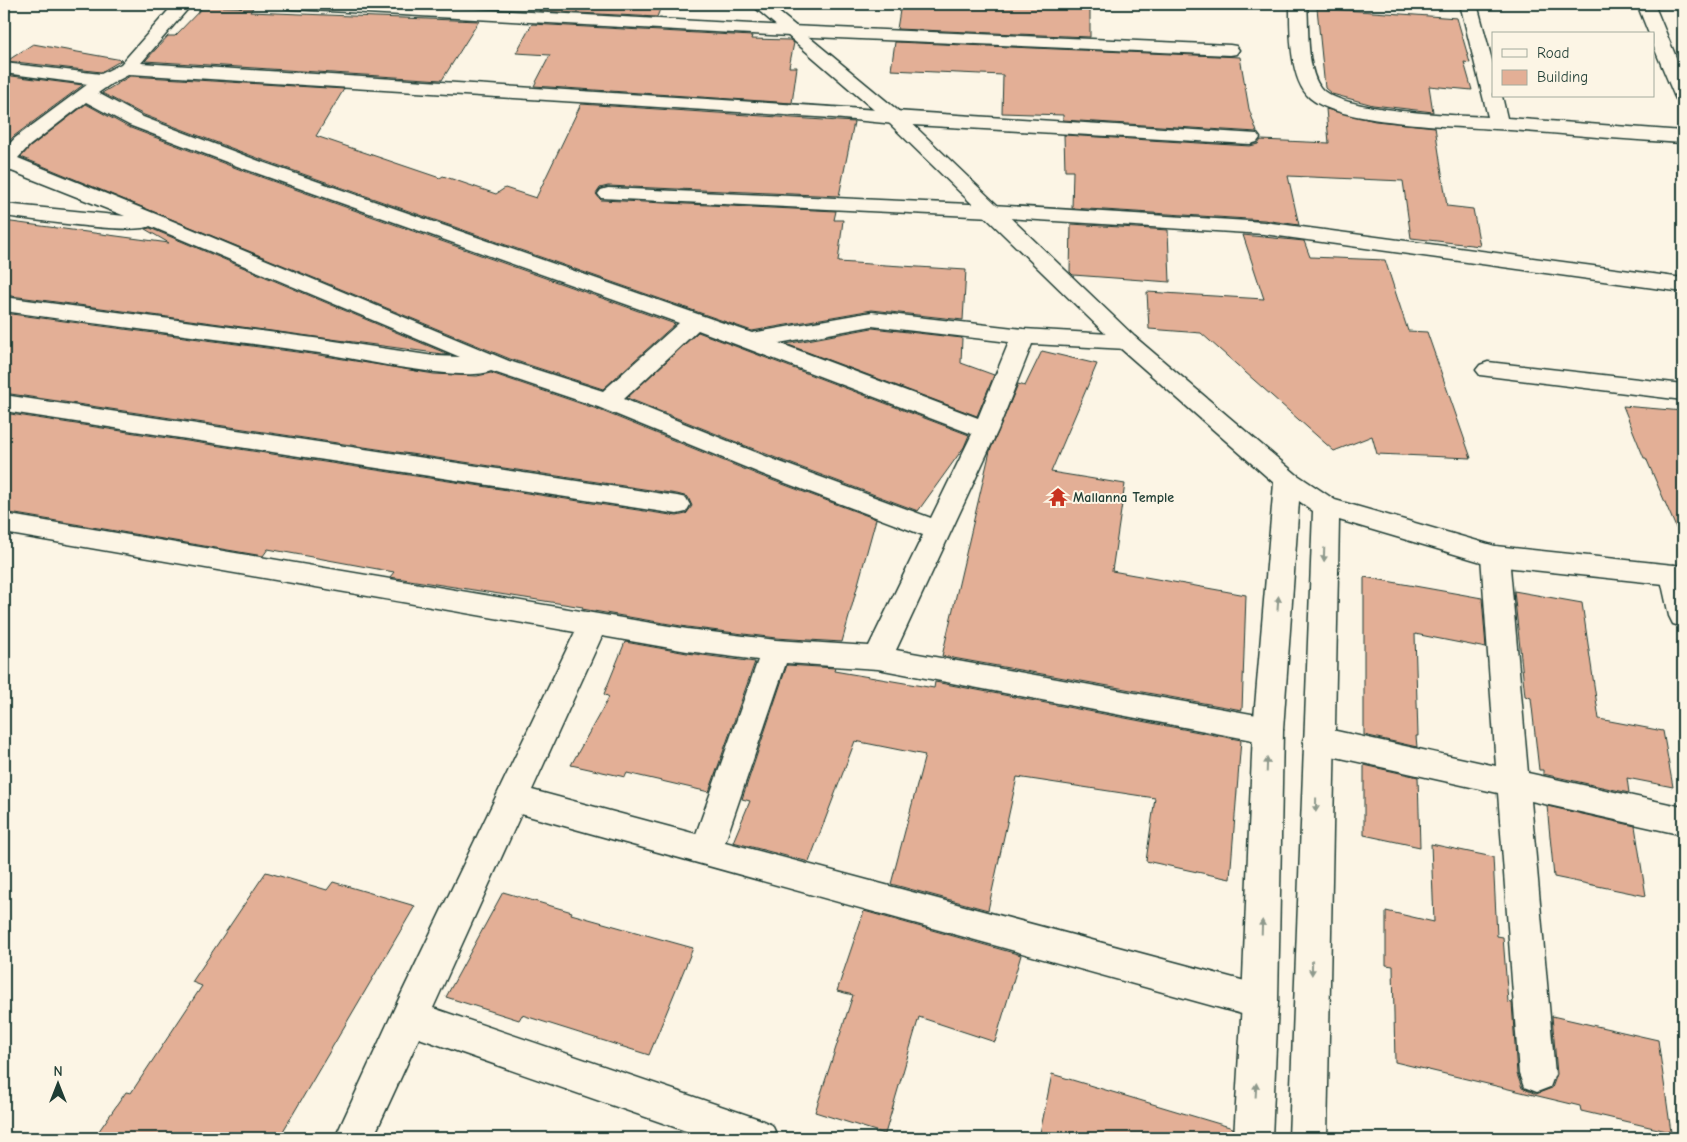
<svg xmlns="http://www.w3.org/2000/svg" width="1687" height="1142" font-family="'Comic Neue',sans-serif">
	<rect width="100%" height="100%" fill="#fcf5e5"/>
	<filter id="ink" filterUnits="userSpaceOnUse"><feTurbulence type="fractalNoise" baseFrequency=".02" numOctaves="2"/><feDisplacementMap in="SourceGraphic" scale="10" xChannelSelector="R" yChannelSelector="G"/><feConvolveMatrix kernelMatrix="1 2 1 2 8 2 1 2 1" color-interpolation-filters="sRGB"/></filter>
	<g filter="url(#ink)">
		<path fill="#e3af96" stroke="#1f3d34" d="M 543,4 L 662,4 L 657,17 L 539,11 Z
			M 901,4 L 1055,4 L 1056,6 L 1090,8 L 1090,37 L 897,29 Z
			M 204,6 L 253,8 L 250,12 L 479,21 L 442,80 L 145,61 L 168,36 L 175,36 Z
			M 1317,8 L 1457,18 L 1470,63 L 1464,62 L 1472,90 L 1429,86 L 1433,112 L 1373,105 L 1332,94 L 1325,88 Z
			M 532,24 L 752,36 L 751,39 L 790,40 L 794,43 L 789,67 L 797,67 L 792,103 L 534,86 L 550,55 L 516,53 Z
			M 895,42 L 1240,57 L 1249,109 L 1257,132 L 1063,120 L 1063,115 L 1002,113 L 1003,75 L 891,70 Z
			M 33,44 L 122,60 L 101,72 L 7,61 Z
			M 4,75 L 83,85 L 14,136 L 4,147 Z
			M 130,76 L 344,89 L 316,136 L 440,178 L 443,176 L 496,194 L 505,188 L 536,198 L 581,104 L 854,122 L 839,196 L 608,186 L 600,188 L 596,194 L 601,200 L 836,211 L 834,220 L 843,220 L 838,262 L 966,270 L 963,320 L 872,310 L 752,331 L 260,159 L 144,115 L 102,93 Z
			M 86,104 L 128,127 L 244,171 L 675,324 L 603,389 L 510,359 L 21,157 L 30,147 Z
			M 1326,109 L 1375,121 L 1435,127 L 1447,206 L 1473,209 L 1480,246 L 1411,238 L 1403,181 L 1288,176 L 1299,225 L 1264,220 L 1072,208 L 1073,171 L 1065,171 L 1064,135 L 1250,146 L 1258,144 L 1261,140 L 1329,143 Z
			M 4,221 L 169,243 L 145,229 L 150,228 L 450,355 L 4,295 Z
			M 1071,224 L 1168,230 L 1170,282 L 1073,275 L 1070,272 Z
			M 1243,235 L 1304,241 L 1310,257 L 1385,260 L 1408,331 L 1427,332 L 1471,458 L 1377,454 L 1372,436 L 1334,451 L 1201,333 L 1149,329 L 1147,292 L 1264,299 Z
			M 4,313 L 319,355 L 434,374 L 477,376 L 491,373 L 597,409 L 761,476 L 876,519 L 842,642 L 776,638 L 687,627 L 582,609 L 583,607 L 390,577 L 394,572 L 268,549 L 263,556 L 4,512 L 4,413 L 677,516 L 686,514 L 692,506 L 688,497 L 677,494 L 4,393 Z
			M 872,328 L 962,338 L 961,363 L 994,375 L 977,416 L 786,344 Z
			M 698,332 L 969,435 L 964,447 L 918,511 L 781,460 L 627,398 Z
			M 1042,351 L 1097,364 L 1051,472 L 1125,484 L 1112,571 L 1246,595 L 1242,710 L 942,656 L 990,451 L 1018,384 L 1025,386 Z
			M 1623,406 L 1683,411 L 1683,544 L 1646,458 L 1644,458 Z
			M 1364,577 L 1482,598 L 1486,648 L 1415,634 L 1418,736 L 1416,736 L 1417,747 L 1364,735 Z
			M 1514,591 L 1582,603 L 1599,719 L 1663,731 L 1673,787 L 1627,778 L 1629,793 L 1543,774 L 1543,770 L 1539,770 L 1531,698 L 1525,696 Z
			M 625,642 L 687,653 L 755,662 L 709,792 L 627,773 L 625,777 L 571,765 L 609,697 L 604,694 Z
			M 787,665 L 835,668 L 834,671 L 934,688 L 935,682 L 1241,740 L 1230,879 L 1146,861 L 1155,798 L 1017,777 L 988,910 L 891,884 L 925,755 L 855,741 L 809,862 L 733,842 L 750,801 L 742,799 Z
			M 1364,765 L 1418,777 L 1420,847 L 1364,835 Z
			M 1547,806 L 1635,826 L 1646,896 L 1554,877 Z
			M 1431,844 L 1493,857 L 1497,936 L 1503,937 L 1508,1002 L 1512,1003 L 1517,1074 L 1522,1088 L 1536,1094 L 1552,1088 L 1557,1074 L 1552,1016 L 1658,1040 L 1671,1132 L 1581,1111 L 1580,1106 L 1395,1062 L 1393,966 L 1386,965 L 1386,911 L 1434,922 Z
			M 266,872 L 327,890 L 333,882 L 415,906 L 279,1138 L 94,1138 L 126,1092 L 131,1093 L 202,986 L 192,982 Z
			M 503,892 L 572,912 L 571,914 L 693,948 L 649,1055 L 522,1015 L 519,1020 L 446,997 Z
			M 864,911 L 1021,955 L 995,1042 L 919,1017 L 885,1134 L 815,1112 L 853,995 L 837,991 Z
			M 1052,1074 L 1233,1128 L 1232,1138 L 1039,1138 Z"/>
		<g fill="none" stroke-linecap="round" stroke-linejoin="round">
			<g stroke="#1f3d34" stroke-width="3">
				<path id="street" d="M 174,4 L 192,4 L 141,63 L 1257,134 L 1260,138 L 1257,142 L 1250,144 L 895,124 L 833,118 L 130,74 L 111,84 L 98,93 L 143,117 L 259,161 L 752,333 L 872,312 L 1023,329 L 1127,335 L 1135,337 L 1139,342 L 1135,347 L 1127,349 L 1032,344 L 998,430 L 896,650 L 1268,717 L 1279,721 L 1283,730 L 1279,739 L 1268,743 L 878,669 L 786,663 L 725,842 L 1260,985 L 1273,990 L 1278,1002 L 1273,1014 L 1260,1019 L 521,814 L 433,1008 L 759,1119 L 772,1125 L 778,1138 L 706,1138 L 419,1038 L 373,1138 L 335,1138 L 396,1005 L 575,632 L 4,533 L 4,514 L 687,629 L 776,640 L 869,646 L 923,535 L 762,474 L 598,407 L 491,371 C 464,383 354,358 319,353 C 214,338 109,326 4,311 L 4,297 L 321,339 L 434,356 L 460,357 L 150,226 C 135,235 28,219 4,216 L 4,204 L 125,216 L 4,168 L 4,150 L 15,138 L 88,84 L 4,73 L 4,63 L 101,74 L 121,64 ZM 86,102 L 129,125 L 245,169 L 679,323 L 603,391 L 509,361 L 168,219 L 18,158 L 29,146 ZM 872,326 L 1009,342 L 978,418 L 779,343 ZM 698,330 L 972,434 L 931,518 L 780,462 L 624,399 ZM 602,636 L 687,651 L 758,660 L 696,834 L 532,790 Z
					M 283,4 L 382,4 L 790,26 L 1230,45 L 1236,46 L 1239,50 L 1236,54 L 1230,55 L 790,36 L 292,9 L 286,8 Z
					M 1290,4 L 1307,4 C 1309,28 1306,67 1320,87 C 1338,112 1456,115 1488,117 L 1460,4 L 1477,4 L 1493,64 L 1493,96 L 1502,96 L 1507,118 L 1683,131 L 1683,143 C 1625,140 1567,134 1510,130 C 1464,126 1343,126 1310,98 C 1289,80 1290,29 1290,4 Z
					M 1637,4 L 1654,4 L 1683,74 L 1683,101 L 1676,99 L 1674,95 L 1653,45 L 1653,34 L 1649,34 Z
					M 608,188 L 992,205 L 1264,222 L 1683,278 L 1683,292 L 1264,234 L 992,217 L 601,198 L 598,194 L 601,190 Z
					M 1488,362 L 1683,384 L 1683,400 L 1480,375 L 1476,370 L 1480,365 Z
					M 4,395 L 677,496 L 686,498 L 690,505 L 686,512 L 677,514 L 4,411 Z
					M 1495,546 L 1505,549 L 1509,556 L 1528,773 L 1683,807 L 1683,835 L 1531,801 L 1555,1074 L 1550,1087 L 1537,1092 L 1524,1087 L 1519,1074 L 1498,793 L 1318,753 L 1307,749 L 1303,740 L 1307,731 L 1318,727 L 1496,766 L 1481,556 L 1485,549 Z
					M 1674,565 L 1683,568 L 1683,627 L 1673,624 L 1669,616 L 1660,575 L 1664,568 Z"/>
			</g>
			<g stroke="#1f3d34" stroke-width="3">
				<path id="secondary" d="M 751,4 L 769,4 L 902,114 L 1135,337 L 1296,474 L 1335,500 L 1495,546 L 1683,566 L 1683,586 L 1495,566 L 1339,520 L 1327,1138 L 1289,1138 L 1313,511 L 1299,501 L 1283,730 L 1278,1002 L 1272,1138 L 1234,1138 L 1242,1002 L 1253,730 L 1274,483 L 1119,347 L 888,122 Z"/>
			</g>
			<use href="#street" fill="#fcf5e5" fill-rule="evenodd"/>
			<use href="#secondary" fill="#fcf5e5" fill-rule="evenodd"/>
		</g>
		<defs><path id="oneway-solid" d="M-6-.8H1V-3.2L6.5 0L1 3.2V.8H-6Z" transform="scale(1.25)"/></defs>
		<g fill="#8e998c">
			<use href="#oneway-solid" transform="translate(1324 555) rotate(92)"/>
			<use href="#oneway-solid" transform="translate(1278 603) rotate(-86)"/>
			<use href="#oneway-solid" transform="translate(1267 765) rotate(-88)"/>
			<use href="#oneway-solid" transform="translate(1316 805) rotate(91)"/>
			<use href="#oneway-solid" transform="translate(1262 927) rotate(-88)"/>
			<use href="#oneway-solid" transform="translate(1312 968) rotate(91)"/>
			<use href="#oneway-solid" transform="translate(1256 1090) rotate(-87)"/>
		</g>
	</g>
	<defs>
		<g id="temple-bare" transform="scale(1.5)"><path d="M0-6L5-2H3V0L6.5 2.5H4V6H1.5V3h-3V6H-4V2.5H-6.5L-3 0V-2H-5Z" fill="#c8321e" stroke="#fcf5e5" stroke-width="2.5" paint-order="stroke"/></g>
	</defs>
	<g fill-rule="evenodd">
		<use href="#temple-bare" x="1058" y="497"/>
	</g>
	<g text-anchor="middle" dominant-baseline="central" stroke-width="4" stroke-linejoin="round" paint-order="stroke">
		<g font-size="14" font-weight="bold" fill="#1f3d34" stroke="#fcf5e5" text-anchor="start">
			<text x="1073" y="497">Mallanna Temple</text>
		</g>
	</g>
	<rect width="1687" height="1142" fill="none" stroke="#fcf5e5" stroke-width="20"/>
	<rect x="10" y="10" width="1667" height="1122" fill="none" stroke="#1f3d34" stroke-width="2" filter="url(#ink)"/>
	<rect x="1492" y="32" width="162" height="65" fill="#fcf5e5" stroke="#a4ab9e"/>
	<rect x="1502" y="49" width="25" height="8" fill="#fcf5e5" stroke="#a4ab9e"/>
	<text x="1537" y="58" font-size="15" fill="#1f3d34">Road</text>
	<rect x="1502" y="70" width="25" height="15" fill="#e3af96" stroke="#a4ab9e"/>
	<text x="1537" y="82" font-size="15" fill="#1f3d34">Building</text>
	<g transform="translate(58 1084)" stroke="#fcf5e5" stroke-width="4" paint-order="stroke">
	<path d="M0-4L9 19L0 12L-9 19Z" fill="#1f3d34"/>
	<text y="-8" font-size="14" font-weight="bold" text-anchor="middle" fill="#1f3d34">N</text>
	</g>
</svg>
